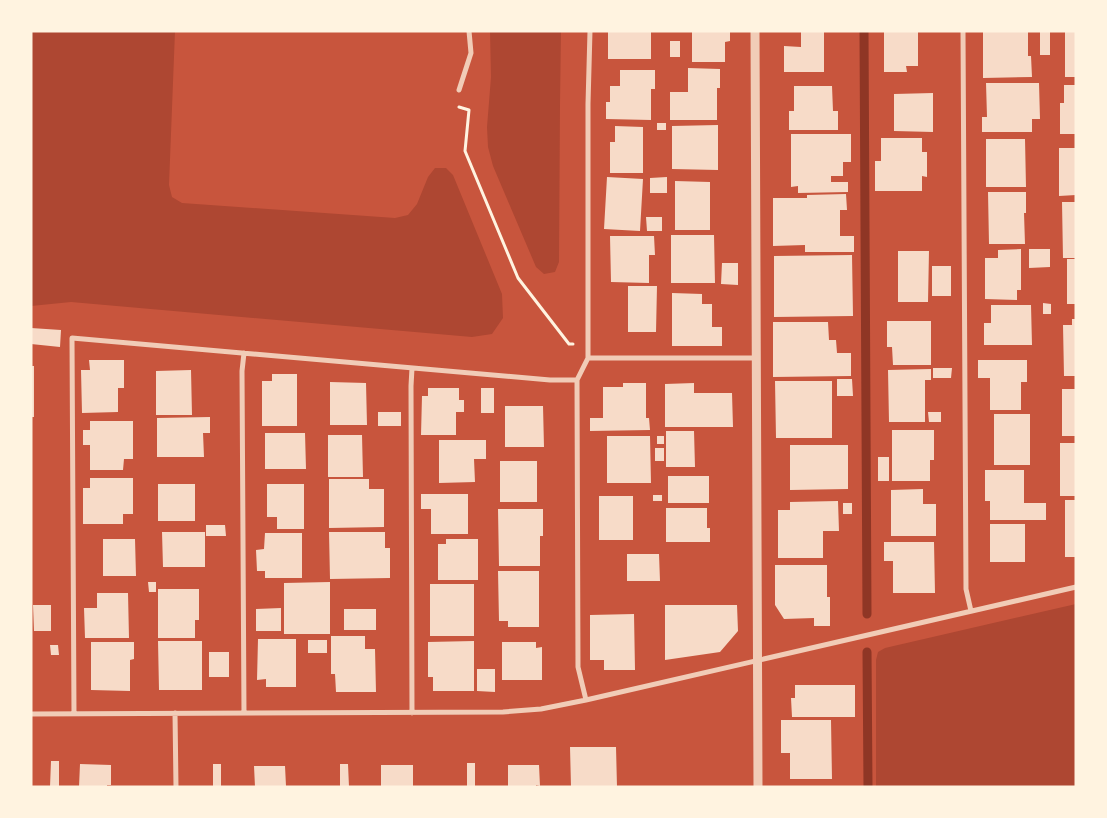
<svg xmlns="http://www.w3.org/2000/svg" width="1107" height="818" font-family="'Times New Roman',serif">
	<rect width="100%" height="100%" fill="#c8553d"/>
	<path fill="#ae4732" d="M 31,31 L 175,31 L 169,185 L 172,197 L 182,203 L 395,218 L 408,215 L 417,204 L 428,177 L 435,168 L 446,168 L 453,175 L 502,294 L 503,318 L 492,334 L 472,337 L 71,302 L 31,306 Z
		M 490,31 L 561,31 L 560,104 L 559,262 L 555,272 L 544,274 L 536,267 L 493,166 L 488,147 L 487,127 L 491,77 Z
		M 1076,604 L 1076,787 L 876,787 L 876,660 L 878,652 L 885,648 Z"/>
	<g fill="none" stroke-linecap="round" stroke-linejoin="round">
		<path stroke="#8f3625" stroke-width="9" d="M 864,31 L 867,614
			M 867,652 L 868,787"/>
	</g>
	<path fill="#f7dbc8" d="M 608,31 L 651,31 L 651,59 L 608,59 Z
		M 692,31 L 730,31 L 730,41 L 725,42 L 725,62 L 692,62 Z
		M 801,31 L 824,31 L 824,72 L 784,72 L 784,46 L 801,47 Z
		M 884,31 L 918,31 L 918,66 L 906,66 L 907,72 L 884,72 Z
		M 983,31 L 1028,31 L 1028,56 L 1031,56 L 1032,77 L 983,78 Z
		M 1040,31 L 1050,31 L 1050,55 L 1040,55 Z
		M 1065,31 L 1076,31 L 1076,77 L 1065,77 Z
		M 670,41 L 680,41 L 680,57 L 670,57 Z
		M 688,68 L 720,69 L 720,88 L 717,88 L 717,120 L 670,120 L 670,92 L 688,92 Z
		M 620,70 L 655,70 L 655,89 L 651,89 L 651,120 L 606,119 L 606,102 L 610,102 L 610,86 L 620,86 Z
		M 986,83 L 1039,83 L 1040,119 L 1032,119 L 1032,132 L 982,132 L 982,117 L 987,117 Z
		M 1064,85 L 1076,85 L 1076,134 L 1060,134 L 1060,103 L 1064,103 Z
		M 794,86 L 832,86 L 833,111 L 838,111 L 838,130 L 789,130 L 789,111 L 794,111 Z
		M 933,93 L 933,132 L 894,131 L 894,94 Z
		M 657,123 L 666,123 L 666,130 L 657,130 Z
		M 718,125 L 718,170 L 672,169 L 672,126 Z
		M 615,126 L 643,127 L 643,173 L 610,173 L 610,142 L 615,142 Z
		M 791,134 L 851,134 L 851,162 L 843,162 L 843,176 L 831,176 L 831,182 L 848,182 L 848,192 L 798,193 L 798,186 L 791,187 Z
		M 881,138 L 922,138 L 922,152 L 927,152 L 927,177 L 922,176 L 922,191 L 875,191 L 875,161 L 881,161 Z
		M 986,139 L 1025,139 L 1026,187 L 986,187 Z
		M 1059,148 L 1076,148 L 1076,195 L 1059,196 Z
		M 607,177 L 643,179 L 640,231 L 604,229 Z
		M 667,177 L 667,193 L 650,193 L 650,178 Z
		M 675,181 L 710,182 L 710,230 L 675,230 Z
		M 988,192 L 1026,192 L 1026,213 L 1024,213 L 1025,244 L 989,244 Z
		M 846,194 L 847,210 L 840,210 L 840,236 L 854,236 L 854,252 L 805,252 L 805,245 L 773,246 L 773,198 L 807,198 L 807,195 Z
		M 1062,202 L 1076,202 L 1076,258 L 1063,258 Z
		M 646,217 L 662,217 L 662,231 L 647,231 Z
		M 671,235 L 714,235 L 715,283 L 671,283 Z
		M 610,236 L 654,236 L 655,255 L 649,255 L 649,283 L 611,282 Z
		M 1021,249 L 1021,290 L 1017,290 L 1017,300 L 985,299 L 985,258 L 998,258 L 998,250 Z
		M 1029,249 L 1050,249 L 1050,267 L 1029,268 Z
		M 898,251 L 929,251 L 928,302 L 898,302 Z
		M 852,255 L 853,316 L 774,317 L 774,256 Z
		M 1067,259 L 1076,259 L 1076,304 L 1067,304 Z
		M 722,263 L 738,263 L 738,285 L 721,284 Z
		M 932,266 L 951,266 L 951,296 L 932,296 Z
		M 628,286 L 657,286 L 656,332 L 628,332 Z
		M 672,293 L 702,294 L 702,304 L 712,304 L 712,327 L 722,327 L 722,346 L 672,346 Z
		M 1043,303 L 1051,304 L 1051,314 L 1043,314 Z
		M 991,305 L 1031,305 L 1032,345 L 984,345 L 984,323 L 991,323 Z
		M 1072,319 L 1076,319 L 1076,376 L 1064,376 L 1063,325 L 1072,325 Z
		M 887,321 L 931,321 L 931,365 L 893,365 L 892,347 L 887,347 Z
		M 773,322 L 828,322 L 829,340 L 836,340 L 837,353 L 851,353 L 851,376 L 773,377 Z
		M 31,328 L 61,330 L 60,347 L 31,344 Z
		M 89,360 L 124,360 L 124,388 L 118,388 L 118,412 L 82,413 L 81,370 L 90,370 Z
		M 978,360 L 1027,360 L 1027,382 L 1021,382 L 1021,410 L 990,410 L 990,378 L 978,378 Z
		M 31,366 L 34,366 L 34,417 L 31,417 Z
		M 933,368 L 952,368 L 951,378 L 933,378 Z
		M 931,369 L 931,380 L 925,380 L 925,422 L 889,422 L 888,370 Z
		M 191,370 L 192,415 L 156,415 L 156,371 Z
		M 272,374 L 297,374 L 297,426 L 262,426 L 262,381 L 272,381 Z
		M 837,379 L 852,379 L 853,396 L 837,396 Z
		M 775,381 L 832,381 L 832,438 L 776,438 Z
		M 330,382 L 366,383 L 367,425 L 330,425 Z
		M 623,383 L 646,383 L 646,418 L 649,418 L 650,430 L 590,431 L 590,418 L 603,418 L 603,387 L 623,387 Z
		M 694,383 L 694,393 L 732,393 L 733,427 L 665,427 L 665,384 Z
		M 428,388 L 459,388 L 459,400 L 464,400 L 464,412 L 456,412 L 456,435 L 421,435 L 422,396 L 428,396 Z
		M 481,388 L 494,388 L 494,413 L 481,413 Z
		M 1062,389 L 1076,389 L 1076,436 L 1062,436 Z
		M 505,406 L 543,406 L 544,447 L 505,447 Z
		M 378,412 L 401,412 L 401,426 L 378,426 Z
		M 928,412 L 941,412 L 941,422 L 929,422 Z
		M 994,414 L 1030,414 L 1030,465 L 994,465 Z
		M 210,417 L 210,433 L 203,433 L 204,457 L 157,457 L 157,418 Z
		M 90,421 L 133,421 L 133,459 L 124,459 L 123,470 L 90,470 L 90,445 L 83,445 L 83,430 L 90,430 Z
		M 892,430 L 934,430 L 934,460 L 930,460 L 930,481 L 892,481 Z
		M 666,431 L 694,431 L 695,467 L 666,467 Z
		M 265,433 L 305,433 L 306,469 L 265,469 Z
		M 328,435 L 362,435 L 363,477 L 328,477 Z
		M 607,436 L 650,436 L 651,483 L 607,483 Z
		M 657,436 L 664,436 L 664,444 L 657,444 Z
		M 439,440 L 486,440 L 486,459 L 474,459 L 475,482 L 439,483 Z
		M 1060,443 L 1076,443 L 1076,496 L 1060,496 Z
		M 790,445 L 848,445 L 848,489 L 790,490 Z
		M 655,448 L 664,448 L 664,461 L 655,461 Z
		M 878,457 L 889,457 L 889,481 L 878,481 Z
		M 500,461 L 537,461 L 537,502 L 500,502 Z
		M 985,470 L 1024,470 L 1024,503 L 1046,503 L 1046,520 L 990,520 L 990,501 L 985,501 Z
		M 668,476 L 709,476 L 709,503 L 668,503 Z
		M 90,478 L 133,478 L 133,514 L 123,514 L 123,524 L 83,524 L 83,488 L 90,488 Z
		M 329,479 L 369,479 L 369,489 L 384,489 L 384,527 L 329,528 Z
		M 158,484 L 195,484 L 195,521 L 158,521 Z
		M 267,484 L 304,484 L 304,529 L 277,529 L 277,517 L 267,517 Z
		M 923,489 L 923,504 L 936,504 L 936,536 L 891,536 L 891,490 Z
		M 421,494 L 468,494 L 468,534 L 431,534 L 431,509 L 421,509 Z
		M 653,495 L 662,495 L 662,501 L 653,501 Z
		M 599,496 L 633,496 L 633,540 L 599,540 Z
		M 1065,500 L 1076,500 L 1076,557 L 1065,557 Z
		M 838,501 L 839,531 L 823,531 L 823,558 L 778,558 L 778,510 L 790,510 L 790,502 Z
		M 843,503 L 852,503 L 852,514 L 843,514 Z
		M 666,508 L 707,508 L 707,528 L 710,528 L 710,542 L 666,542 Z
		M 498,509 L 543,509 L 543,536 L 540,536 L 540,566 L 499,566 Z
		M 990,524 L 1025,524 L 1025,562 L 990,562 Z
		M 206,525 L 225,525 L 226,536 L 206,536 Z
		M 162,532 L 205,532 L 205,567 L 163,567 Z
		M 329,532 L 385,532 L 385,548 L 390,548 L 390,578 L 330,579 Z
		M 265,533 L 302,533 L 302,578 L 265,578 L 265,571 L 257,571 L 256,550 L 264,549 Z
		M 103,539 L 135,539 L 136,576 L 103,576 Z
		M 446,539 L 478,539 L 478,580 L 438,580 L 438,544 L 446,544 Z
		M 884,542 L 934,542 L 935,593 L 893,593 L 893,561 L 884,561 Z
		M 627,554 L 659,554 L 660,581 L 627,581 Z
		M 775,565 L 827,565 L 827,597 L 830,597 L 830,626 L 814,626 L 814,618 L 784,619 L 775,605 Z
		M 498,571 L 539,571 L 539,627 L 508,627 L 508,621 L 499,621 Z
		M 148,582 L 156,582 L 156,592 L 149,592 Z
		M 330,582 L 330,634 L 284,634 L 284,583 Z
		M 430,584 L 474,584 L 474,636 L 430,636 Z
		M 158,589 L 199,589 L 199,620 L 195,620 L 195,638 L 158,638 Z
		M 97,593 L 128,593 L 129,638 L 85,638 L 84,608 L 97,608 Z
		M 33,605 L 51,605 L 51,631 L 34,631 Z
		M 665,605 L 737,605 L 738,631 L 720,652 L 665,660 Z
		M 281,608 L 281,631 L 256,631 L 256,609 Z
		M 344,609 L 376,609 L 376,630 L 344,630 Z
		M 634,614 L 635,670 L 604,670 L 604,660 L 590,660 L 590,615 Z
		M 331,636 L 365,636 L 365,649 L 375,649 L 376,692 L 336,692 L 335,674 L 331,674 Z
		M 258,639 L 296,639 L 296,687 L 266,687 L 266,679 L 257,680 Z
		M 308,640 L 327,640 L 327,653 L 308,653 Z
		M 158,641 L 202,641 L 202,690 L 159,690 Z
		M 474,641 L 474,691 L 433,691 L 433,677 L 428,677 L 428,642 Z
		M 91,642 L 134,642 L 134,659 L 130,660 L 130,691 L 91,690 Z
		M 502,642 L 536,642 L 536,648 L 542,647 L 542,680 L 502,680 Z
		M 50,645 L 58,645 L 59,655 L 51,655 Z
		M 209,652 L 229,652 L 229,677 L 209,677 Z
		M 477,669 L 495,669 L 495,692 L 477,691 Z
		M 795,685 L 855,685 L 855,717 L 792,717 L 791,698 L 795,698 Z
		M 781,720 L 831,720 L 832,779 L 790,779 L 790,753 L 781,753 Z
		M 570,747 L 616,747 L 617,787 L 571,787 Z
		M 51,761 L 59,761 L 59,787 L 50,787 Z
		M 467,763 L 475,763 L 475,787 L 467,787 Z
		M 80,764 L 111,765 L 111,785 L 107,785 L 107,787 L 79,787 Z
		M 213,764 L 221,764 L 221,787 L 213,787 Z
		M 340,764 L 348,764 L 349,787 L 340,787 Z
		M 381,765 L 413,765 L 413,786 L 381,787 Z
		M 508,765 L 539,765 L 540,786 L 536,785 L 536,787 L 508,787 Z
		M 254,766 L 285,766 L 286,786 L 255,787 Z"/>
	<g fill="none" stroke-linecap="round" stroke-linejoin="round">
		<path stroke="#fff3e0" stroke-width="3" d="M 459,107 L 469,110 L 465,151 L 518,278 L 569,344 L 573,344"/>
		<path stroke="#f1ccb7" stroke-width="5" d="M 963,31 L 966,589 L 971,611
			M 459,90 L 471,53 L 469,31
			M 244,353 L 242,371 L 244,713
			M 588,358 L 756,358
			M 412,368 L 411,386 L 412,713
			M 586,700 L 578,667 L 577,380 L 588,358 L 588,104 L 590,31
			M 175,713 L 176,787
			M 31,714 L 503,712 L 541,709 L 586,700 L 1076,587
			M 74,714 L 72,338 L 550,380 L 577,380"/>
		<path stroke="#f1ccb7" stroke-width="9" d="M 755,31 L 758,787"/>
	</g>
	<rect width="1107" height="818" fill="none" stroke="#fff3e0" stroke-width="65"/>
</svg>
